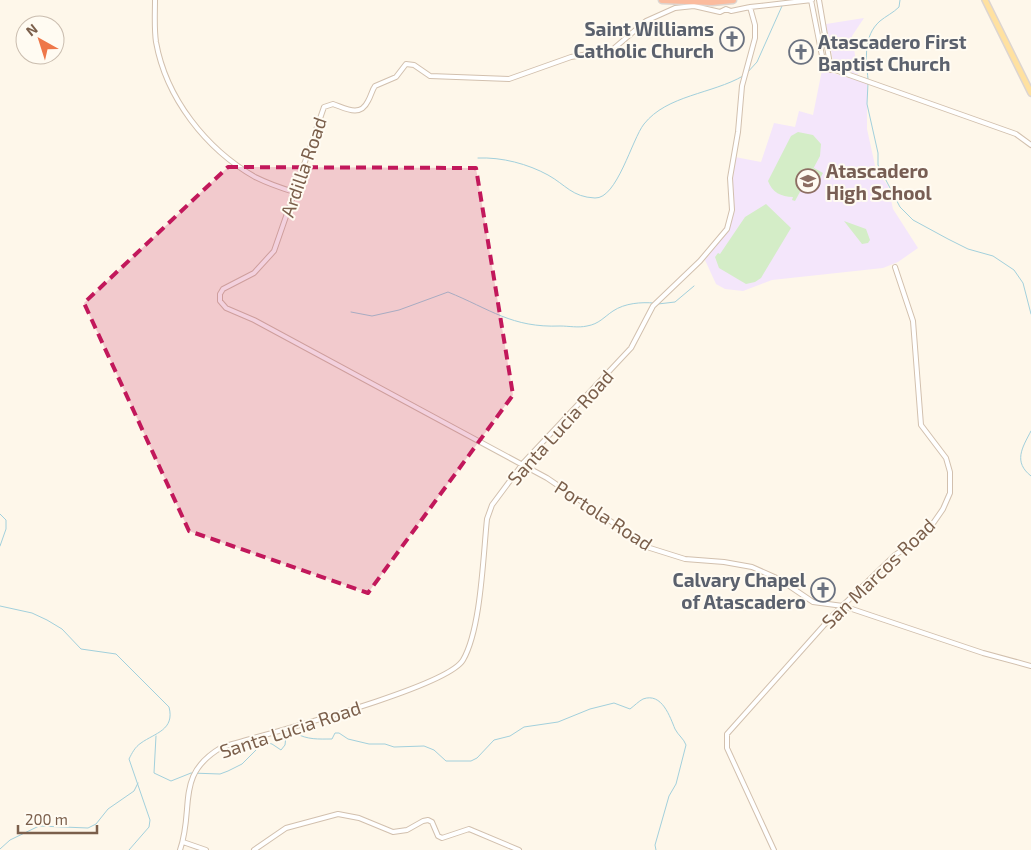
<svg xmlns="http://www.w3.org/2000/svg" width="1031" height="850" font-family="'Exo 2',sans-serif">
	<rect width="100%" height="100%" fill="#fef7ea"/>
	<path fill="#f4e6fb" d="M 864,18 L 852,36 L 858,75 L 834,66 L 826,24 Z
		M 822,70 L 867,83 L 867,129 L 876,170 L 888,186 L 893,209 L 918,248 L 898,262 L 883,268 L 772,280 L 743,291 L 725,289 L 716,284 L 705,260 L 730,228 L 733,209 L 732,189 L 735,157 L 761,162 L 774,123 L 795,127 L 799,111 L 813,115 Z"/>
	<path fill="#d4edc7" d="M 798,132 L 813,135 L 821,144 L 820,156 L 812,171 L 814,168 L 823,173 L 817,184 L 807,179 L 795,201 L 792,200 L 793,197 C 781,197 772,192 768,181 L 791,136 Z
		M 766,204 L 791,228 L 761,278 L 755,282 L 746,284 L 719,268 L 715,257 L 718,253 L 720,254 L 745,217 Z
		M 844,221 L 866,229 L 870,240 L 868,243 L 862,244 Z"/>
	<g fill="none" stroke-linecap="round" stroke-linejoin="round">
		<path stroke="#a2d0dc" stroke-width="1" d="M 746,74 L 757,62 L 782,6
			M 868,79 C 866,59 863,36 880,21 C 886,16 893,13 899,7 L 900,0
			M 868,83 L 867,104 L 878,153 L 878,165 L 900,207 L 913,220 L 948,239 L 968,249 L 993,256 L 1014,270 L 1023,283 L 1031,314
			M 478,158 C 502,157 528,164 548,175 C 566,185 572,197 595,198 C 617,199 632,139 644,124 C 667,95 712,94 743,76
			M 658,304 L 675,302 L 694,286
			M 351,312 L 372,316 L 399,310 L 448,292 C 490,309 512,328 560,326 C 569,326 578,328 587,326 C 599,324 604,317 613,311 C 625,303 641,302 654,303
			M 1031,431 C 1022,448 1013,462 1031,476
			M 0,514 L 6,520 L 6,529 L 0,546
			M 0,606 L 32,613 L 47,620 L 62,629 L 81,649 L 116,654 L 169,707 C 175,730 155,733 141,743 C 135,747 132,753 129,759 L 150,820 L 149,827 L 129,850
			M 156,736 L 154,773 L 171,781 L 191,773 L 220,774 L 228,771 L 242,764 L 264,742 L 272,744 L 281,750 L 285,745 L 286,736 L 295,733 C 308,740 318,739 332,739 L 335,733 L 339,733 L 348,739 L 369,744 L 385,744 L 394,747 L 424,746 L 434,750 L 446,761 L 471,761 L 477,758 L 494,740 L 510,736 L 524,727 L 558,722 L 590,709 L 614,703 L 630,709 C 634,706 639,701 643,699 C 662,692 670,717 675,729 C 678,735 684,739 686,745 L 676,784 L 669,796 L 655,845 L 656,850
			M 0,849 L 10,840 L 39,826 L 88,828 L 96,824 L 108,809 L 134,791 L 138,783"/>
		<g stroke="#d2c0ae" stroke-width="6">
			<path id="minor" d="M 155,0 C 155,14 154,28 156,42 C 166,98 206,149 255,177 C 267,183 281,188 294,192
				M 811,0 L 824,66 L 1016,134 L 1031,145
				M 812,0 L 750,7 L 731,11 L 726,9 L 720,12 L 694,6 L 675,8 L 646,21 L 612,50 L 571,57 L 509,79 L 430,76 L 414,65 L 406,64 L 396,77 L 375,86 C 372,90 371,96 368,101 C 360,118 345,108 333,104 L 324,107 L 274,251 L 254,273 L 223,289 L 220,294 L 220,301 L 226,308 L 254,320 L 547,478 L 650,548 L 685,559 L 724,562 L 752,567 L 779,579 L 813,602 L 843,606 L 983,653 L 1031,666
				M 819,0 L 831,70
				M 183,842 L 206,850
				M 180,850 C 195,807 174,775 222,747 C 262,735 447,688 463,660 C 481,629 483,557 487,519 L 492,505 L 524,462 L 631,348 L 653,306 L 700,261 L 727,229 L 732,210 L 730,178 L 738,132 L 742,86 L 755,38 L 755,25 L 750,7
				M 254,850 L 286,828 L 338,814 L 359,818 L 393,832 L 407,830 L 423,821 L 428,820 L 432,822 L 438,836 L 442,838 L 469,829 L 519,850
				M 774,850 L 727,748 L 727,734 L 834,614 L 895,555 L 910,545 L 934,522 L 943,509 L 950,493 L 950,472 L 946,458 L 921,425 L 913,321 L 895,267"/>
		</g>
		<g stroke="#ddd5d0" stroke-width="8">
			<path id="major" d="M 985,0 L 1031,93"/>
		</g>
		<g stroke="#ddd5d0" stroke-width="9">
			<path id="highway" d="M 662,0 L 712,2 L 733,0"/>
		</g>
		<use href="#minor" stroke="#fff" stroke-width="4"/>
		<use href="#major" stroke="#ffe1a0" stroke-width="5"/>
		<use href="#highway" stroke="#fbbb9e" stroke-width="6"/>
	</g>
	<path fill="#c2185b" fill-opacity="0.2" stroke="#c2185b" stroke-width="4" stroke-dasharray="10 6" stroke-linejoin="round" d="M 228,167 L 476,168 L 513,395 L 368,593 L 189,531 L 84,303 Z"/>
	<defs>
		<g id="church-ring" transform="scale(1.25)"><circle r="9.5" fill="#fffbf2" stroke="#6b7280" stroke-width="1.5"/><path d="M-1.2-6h2.4v3.5h3.3v2.4h-3.3V6h-2.4V-.1h-3.3v-2.4h3.3Z" fill="#6b7280"/></g>
		<g id="school-ring" transform="scale(1.25)"><circle r="9.5" fill="#fffbf2" stroke="#8d6e63" stroke-width="1.5"/><path d="M0-5L7-2L0 1L-7-2ZM-4 1L0 2.5L4 1V4Q0 6-4 4Z" fill="#8d6e63"/></g>
	</defs>
	<g fill-rule="evenodd">
		<use href="#church-ring" x="732" y="39"/>
		<use href="#church-ring" x="801" y="52"/>
		<use href="#school-ring" x="808" y="181"/>
		<use href="#church-ring" x="823" y="590"/>
	</g>
	<g text-anchor="middle" dominant-baseline="central" stroke-width="4" stroke-linejoin="round" paint-order="stroke">
		<g font-size="19" font-weight="bold" fill="#5b616d" stroke="#fffbf2" text-anchor="end">
			<text x="714" y="28">Saint Williams<tspan x="714" dy="22">Catholic Church</tspan></text>
			<text x="818" y="41" text-anchor="start">Atascadero First<tspan x="818" dy="22">Baptist Church</tspan></text>
			<text x="806" y="579">Calvary Chapel<tspan x="806" dy="22">of Atascadero</tspan></text>
		</g>
		<g font-size="19" fill="#7b5f4b" stroke="#fffbf2">
			<text transform="translate(303 167) rotate(-71)">Ardilla Road</text>
			<text transform="translate(560 427) rotate(-48)">Santa Lucia Road</text>
			<text transform="translate(604 515) rotate(33)">Portola Road</text>
			<text transform="translate(878 573) rotate(-44)">San Marcos Road</text>
			<text transform="translate(290 729) rotate(-18)">Santa Lucia Road</text>
		</g>
		<g font-size="19" font-weight="bold" fill="#785e54" stroke="#fffbf2" text-anchor="start">
			<text x="826" y="170">Atascadero<tspan x="826" dy="22">High School</tspan></text>
		</g>
	</g>
	<g transform="translate(40 40) rotate(321)"><circle r="24" fill="#fffbf2" stroke="#cabdaf"/>
	<path d="M0-4L9 19L0 12L-9 19Z" fill="#ee7749"/>
	<text y="-8" font-size="14" font-weight="bold" text-anchor="middle" fill="#7b5f4b">N</text>
	</g>
	<path d="M18 825v8h79v-8" fill="none" stroke="#7b5f4b" stroke-width="2.5"/>
	<text x="25" y="825" font-size="15" fill="#7b5f4b" stroke="#fffbf2" stroke-width="4" paint-order="stroke">200 m</text>
</svg>
